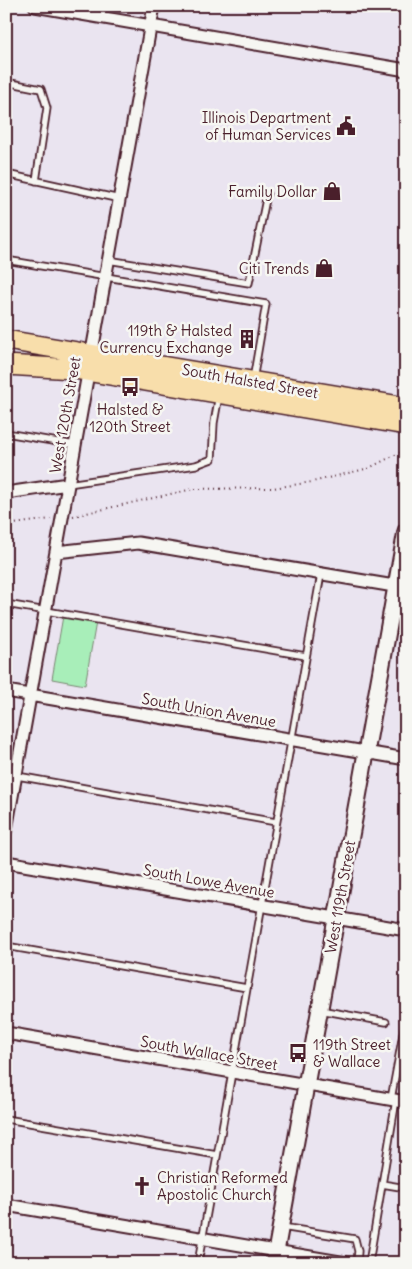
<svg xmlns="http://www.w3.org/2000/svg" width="412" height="1269" font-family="Delius,sans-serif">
	<rect width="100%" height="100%" fill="#eae4f0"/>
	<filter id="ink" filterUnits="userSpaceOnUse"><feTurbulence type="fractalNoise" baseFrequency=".02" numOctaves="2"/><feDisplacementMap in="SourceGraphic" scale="10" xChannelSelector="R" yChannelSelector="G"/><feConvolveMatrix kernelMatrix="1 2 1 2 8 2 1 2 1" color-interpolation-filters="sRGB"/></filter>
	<g filter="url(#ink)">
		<path fill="#a8eeb9" stroke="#798672" d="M 63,616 L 96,622 L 85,685 L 52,679 Z"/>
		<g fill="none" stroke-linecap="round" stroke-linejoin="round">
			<g stroke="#4a1f2b" stroke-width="9">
				<path id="service" d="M 6,82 L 41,89 L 47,108 L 36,181
					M 6,174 L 120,199
					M 6,260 L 266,304 L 253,380
					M 108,260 L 249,283 L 267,194
					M 6,433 L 75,445
					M 68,484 L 196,465 L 212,459 L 214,423 L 219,395
					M 6,604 L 306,656
					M 6,774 L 276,822
					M 6,946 L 247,988
					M 320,1010 L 386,1022
					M 391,1099 L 406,1018
					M 6,1119 L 217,1155
					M 382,1184 L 406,1188
					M 282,1227 L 355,1239 L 358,1251 L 357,1263
					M 198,1263 L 321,574
					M 369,1263 L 396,1100"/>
			</g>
			<g stroke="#4a1f2b" stroke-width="15">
				<path id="minor" d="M 35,6 L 406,70
					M 6,493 L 68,484
					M 56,552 L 138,543 L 406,588
					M 6,691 L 406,759
					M 6,830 L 154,6
					M 6,862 L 406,930
					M 6,1033 L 406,1102
					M 6,1205 L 346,1263"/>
			</g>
			<g stroke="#4a1f2b" stroke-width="19">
				<path id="tertiary" d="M 274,1263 L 406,531"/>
			</g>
			<g stroke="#4a1f2b" stroke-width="22">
				<path id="primary" d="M 6,340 L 406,407
					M 6,365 L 74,369 L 406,425"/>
			</g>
			<path stroke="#4a1f2b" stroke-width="2" stroke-dasharray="1 4" stroke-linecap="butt" d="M 73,516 L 193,489 L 273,488 L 312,482 L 369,468 L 405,450 L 406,446
				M 6,525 L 51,519"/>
			<use href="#service" stroke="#f6f6f2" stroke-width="5.5"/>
			<use href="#minor" stroke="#f6f6f2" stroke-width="11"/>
			<use href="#tertiary" stroke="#f6f6f2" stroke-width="15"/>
			<use href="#primary" stroke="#f8deab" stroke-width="19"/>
		</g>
	</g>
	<defs>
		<g id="civic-bare" transform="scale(1.5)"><path d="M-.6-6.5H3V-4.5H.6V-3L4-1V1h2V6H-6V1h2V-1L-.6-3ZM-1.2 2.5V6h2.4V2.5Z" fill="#4a1f2b" stroke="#f6f6f2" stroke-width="2.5" paint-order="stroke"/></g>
		<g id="shop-bare" transform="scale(1.5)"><path d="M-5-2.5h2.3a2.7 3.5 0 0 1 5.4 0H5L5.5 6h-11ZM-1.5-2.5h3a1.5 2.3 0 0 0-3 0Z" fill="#4a1f2b" stroke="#f6f6f2" stroke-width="2.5" paint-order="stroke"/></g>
		<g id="building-bare" transform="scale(1.5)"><path d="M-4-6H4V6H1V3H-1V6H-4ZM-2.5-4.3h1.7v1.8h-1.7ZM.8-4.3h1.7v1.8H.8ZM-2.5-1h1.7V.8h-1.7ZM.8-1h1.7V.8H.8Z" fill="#4a1f2b" stroke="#f6f6f2" stroke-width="2.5" paint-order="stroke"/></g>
		<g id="bus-bare" transform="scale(1.5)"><path d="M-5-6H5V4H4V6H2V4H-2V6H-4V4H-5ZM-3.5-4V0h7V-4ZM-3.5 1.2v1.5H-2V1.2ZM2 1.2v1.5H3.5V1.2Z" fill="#4a1f2b" stroke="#f6f6f2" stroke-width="2.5" paint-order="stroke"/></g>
		<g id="church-bare" transform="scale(1.5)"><path d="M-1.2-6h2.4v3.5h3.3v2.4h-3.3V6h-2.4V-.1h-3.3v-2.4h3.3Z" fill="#4a1f2b" stroke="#f6f6f2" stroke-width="2.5" paint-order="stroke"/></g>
	</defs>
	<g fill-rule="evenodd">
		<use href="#civic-bare" x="346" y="126"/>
		<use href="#shop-bare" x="332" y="191"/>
		<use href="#shop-bare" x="324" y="268"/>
		<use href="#building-bare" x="247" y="339"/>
		<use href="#bus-bare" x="130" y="387"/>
		<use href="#bus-bare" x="298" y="1053"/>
		<use href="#church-bare" x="142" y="1186"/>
	</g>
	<g text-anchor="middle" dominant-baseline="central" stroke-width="5" stroke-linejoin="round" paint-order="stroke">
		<g font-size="15" fill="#4a1f2b" stroke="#f6f6f2" text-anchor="end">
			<text x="331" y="117">Illinois Department<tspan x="331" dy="17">of Human Services</tspan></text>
			<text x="317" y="191">Family Dollar</text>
			<text x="309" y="268">Citi Trends</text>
			<text x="232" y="330">119th &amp; Halsted<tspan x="232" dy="17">Currency Exchange</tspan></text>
			<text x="130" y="409" text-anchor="middle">Halsted &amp;<tspan x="130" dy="17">120th Street</tspan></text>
			<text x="313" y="1044" text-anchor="start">119th Street<tspan x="313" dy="17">&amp; Wallace</tspan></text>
			<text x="157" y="1177" text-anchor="start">Christian Reformed<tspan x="157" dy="17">Apostolic Church</tspan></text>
		</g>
		<g font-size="15" fill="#4a1f2b" stroke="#f6f6f2">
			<text transform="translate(250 381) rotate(10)">South Halsted Street</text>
			<text transform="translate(65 415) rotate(-80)">West 120th Street</text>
			<text transform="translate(209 710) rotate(10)">South Union Avenue</text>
			<text transform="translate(209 881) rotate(10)">South Lowe Avenue</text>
			<text transform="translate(340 897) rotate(-80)">West 119th Street</text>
			<text transform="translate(209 1053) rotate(10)">South Wallace Street</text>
		</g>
	</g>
	<rect width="412" height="1269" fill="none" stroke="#f6f6f2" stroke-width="25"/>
	<rect x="12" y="12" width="387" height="1244" fill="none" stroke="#4a1f2b" stroke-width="2" filter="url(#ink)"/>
</svg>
